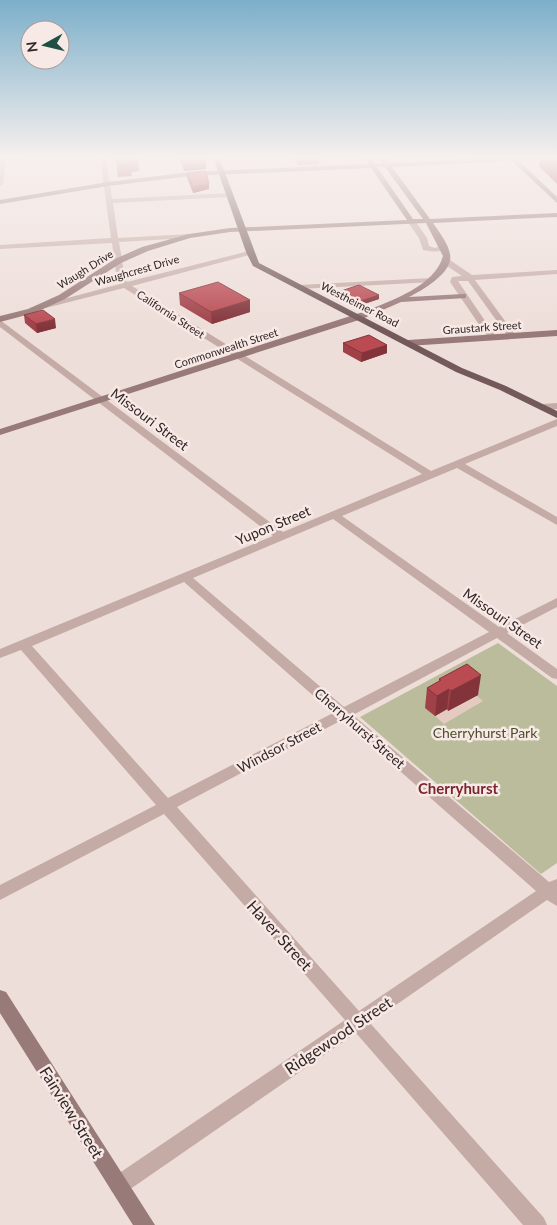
<svg xmlns="http://www.w3.org/2000/svg" width="557" height="1225" font-family="Lato,sans-serif">
	<rect width="100%" height="100%" fill="#eeded9"/>
	<path fill="#bbbc9b" d="M 498,643 L 557,686 L 557,863 L 541,874 L 360,717 Z"/>
	<path fill="#e5cac1" d="M 476,695 L 483,701 L 444,724 L 435,716 Z"/>
	<g fill="none" stroke-linecap="round" stroke-linejoin="round">
		<path fill="#c5aba6" fill-rule="evenodd" d="M 0,157 L 36,157 L 33,159 L 6,160 L 3,184 L 0,186 Z
			M 100,157 L 106,157 L 112,199 L 230,193 L 233,195 L 230,197 L 113,203 L 118,238 L 189,234 L 193,236 L 189,238 L 119,242 L 125,279 L 127,282 L 253,250 L 253,254 L 132,286 L 431,471 L 557,419 L 557,426 L 465,464 L 557,517 L 557,525 L 457,468 L 342,516 L 499,627 L 557,598 L 557,607 L 507,633 L 557,669 L 557,679 L 552,678 L 497,638 L 353,715 L 549,882 L 557,879 L 557,906 L 547,900 L 370,1023 L 544,1218 L 547,1225 L 523,1225 L 356,1033 L 126,1192 L 119,1195 L 112,1192 L 109,1185 L 112,1178 L 345,1020 L 164,814 L 0,900 L 0,885 L 156,805 L 21,650 L 0,658 L 0,649 L 273,536 L 0,327 L 0,320 L 283,532 L 422,474 L 124,288 L 30,312 L 30,308 L 120,284 L 117,279 L 112,243 L 0,249 L 0,245 L 111,238 ZM 333,519 L 489,632 L 344,707 L 193,578 ZM 184,582 L 333,713 L 168,798 L 32,646 ZM 342,720 L 536,891 L 359,1011 L 177,807 Z
			M 408,219 L 414,219 L 427,238 L 429,246 L 435,248 L 444,245 L 448,247 C 440,253 433,252 423,250 L 419,238 L 407,221 Z
			M 444,260 L 450,260 L 472,275 L 557,270 L 557,274 L 475,280 L 516,336 L 512,339 L 509,338 L 468,281 L 458,281 L 496,337 L 492,340 L 489,339 L 450,282 L 452,277 L 462,276 L 444,264 Z
			M 431,278 L 434,278 L 434,282 L 299,289 L 295,287 L 299,285 Z
			M 557,403 L 557,409 L 543,410 L 538,407 L 543,404 Z"/>
		<path fill="#987a78" fill-rule="evenodd" d="M 364,157 L 370,157 L 375,164 L 383,163 L 378,157 L 384,157 L 389,163 L 509,157 L 557,157 L 557,159 L 519,161 L 557,197 L 557,203 L 512,161 L 392,167 L 430,219 L 557,213 L 557,217 L 433,223 C 439,232 448,243 450,254 C 454,272 423,290 409,297 L 463,294 L 466,294 L 466,298 L 401,302 L 362,319 L 0,435 L 0,429 L 366,311 C 392,300 435,286 443,256 L 426,223 L 230,232 L 190,238 L 148,251 L 121,263 L 65,299 L 34,313 L 0,322 L 0,316 L 28,309 L 59,295 L 115,259 L 142,247 L 189,234 L 230,228 L 407,220 L 371,168 L 191,176 L 108,186 L 0,204 L 0,200 L 108,182 L 191,172 L 369,164 ZM 377,167 L 385,167 L 423,219 L 413,219 Z
			M 557,330 L 557,336 L 408,346 L 404,343 L 408,340 Z
			M 0,990 L 6,992 L 155,1225 L 133,1225 L 0,1013 Z"/>
		<path fill="#735959" fill-rule="evenodd" d="M 213,157 L 219,157 L 259,263 L 462,368 L 506,386 L 557,411 L 557,418 L 500,390 L 456,372 L 253,266 L 246,252 Z"/>
	</g>
	<path fill="#a04047" d="M 116,157 L 138,157 L 139,171 L 131,172 L 132,176 L 118,177 Z
		M 179,157 L 203,157 L 206,169 L 184,171 Z
		M 294,157 L 319,157 L 319,164 L 298,165 Z
		M 540,157 L 557,157 L 557,184 L 539,166 Z
		M 187,173 L 209,189 L 193,193 L 187,178 Z
		M 338,292 L 379,295 L 379,299 L 358,306 L 338,296 Z
		M 179,293 L 250,300 L 250,312 L 212,324 L 180,305 Z
		M 24,315 L 56,328 L 37,333 L 25,323 Z
		M 343,343 L 387,345 L 387,353 L 361,362 L 343,352 Z
		M 439,679 L 478,695 L 448,711 L 447,709 L 435,716 L 425,708 L 427,688 L 439,682 Z"/>
	<path fill="#82343a" d="M 206,162 L 206,169 L 184,171 L 184,164 Z
		M 209,184 L 209,189 L 193,193 L 193,187 Z
		M 379,295 L 379,299 L 358,306 L 358,302 Z
		M 250,300 L 250,312 L 212,324 L 211,312 Z
		M 55,319 L 56,328 L 37,333 L 36,324 Z
		M 387,345 L 387,353 L 361,362 L 362,353 Z
		M 481,675 L 478,695 L 448,711 L 451,691 Z
		M 449,689 L 447,709 L 435,716 L 437,696 Z"/>
	<path fill="#ba4b53" stroke="#82343a" d="M 116,157 L 138,157 L 138,160 L 130,160 L 131,165 L 117,166 Z
		M 181,157 L 203,157 L 206,162 L 184,164 Z
		M 551,157 L 557,157 L 557,163 Z
		M 206,171 L 209,184 L 193,187 L 187,173 Z
		M 218,282 L 250,300 L 211,312 L 179,293 Z
		M 359,285 L 379,295 L 358,302 L 338,292 Z
		M 43,310 L 55,319 L 36,324 L 24,315 Z
		M 369,335 L 387,345 L 362,353 L 343,343 Z
		M 467,664 L 481,675 L 451,691 L 449,689 L 437,696 L 427,688 L 441,680 L 439,679 Z"/>
	<linearGradient id="sky" x2="0" y2="1"><stop stop-color="#7cafca"/><stop offset="0.48" stop-color="#f7f0ee"/><stop offset="1" stop-color="#f7f0ee" stop-opacity="0"/></linearGradient>
	<rect width="557" height="328" fill="url(#sky)"/>
	<g text-anchor="middle" dominant-baseline="central" stroke-width="5" stroke-linejoin="round" paint-order="stroke">
		<g font-size="11" fill="#322626" stroke="#f7e9e5">
			<text transform="translate(85 269) rotate(-32)">Waugh Drive</text>
			<text transform="translate(137 270) rotate(-16)">Waughcrest Drive</text>
			<text transform="translate(360 304) rotate(27)">Westheimer Road</text>
			<text transform="translate(171 314) rotate(33)">California Street</text>
			<text transform="translate(482 327) rotate(-4)">Graustark Street</text>
			<text transform="translate(226 348) rotate(-18)">Commonwealth Street</text>
		</g>
		<g font-size="14" fill="#322626" stroke="#f7e9e5">
			<text transform="translate(150 419) rotate(37)">Missouri Street</text>
			<text transform="translate(273 525) rotate(-23)">Yupon Street</text>
			<text transform="translate(503 618) rotate(35)">Missouri Street</text>
			<text transform="translate(360 728) rotate(41)">Cherryhurst Street</text>
			<text transform="translate(279 747) rotate(-28)">Windsor Street</text>
		</g>
		<g font-size="14" fill="#4c4e2d" stroke="#f7e9e5">
			<text x="485" y="732">Cherryhurst Park</text>
		</g>
		<g font-size="15" font-weight="bold" fill="#79272d" stroke="#f7e9e5">
			<text x="458" y="788">Cherryhurst</text>
		</g>
		<g font-size="16" fill="#322626" stroke="#f7e9e5">
			<text transform="translate(280 935) rotate(48)">Haver Street</text>
			<text transform="translate(338 1035) rotate(-34)">Ridgewood Street</text>
			<text transform="translate(72 1112) rotate(58)">Fairview Street</text>
		</g>
	</g>
	<g transform="translate(45 45) rotate(262)"><circle r="24" fill="#f7e9e5" stroke="#a89b99"/>
	<path d="M0-4L9 19L0 12L-9 19Z" fill="#204f44"/>
	<text y="-8" font-size="14" font-weight="bold" text-anchor="middle" fill="#322626">N</text>
	</g>
</svg>
